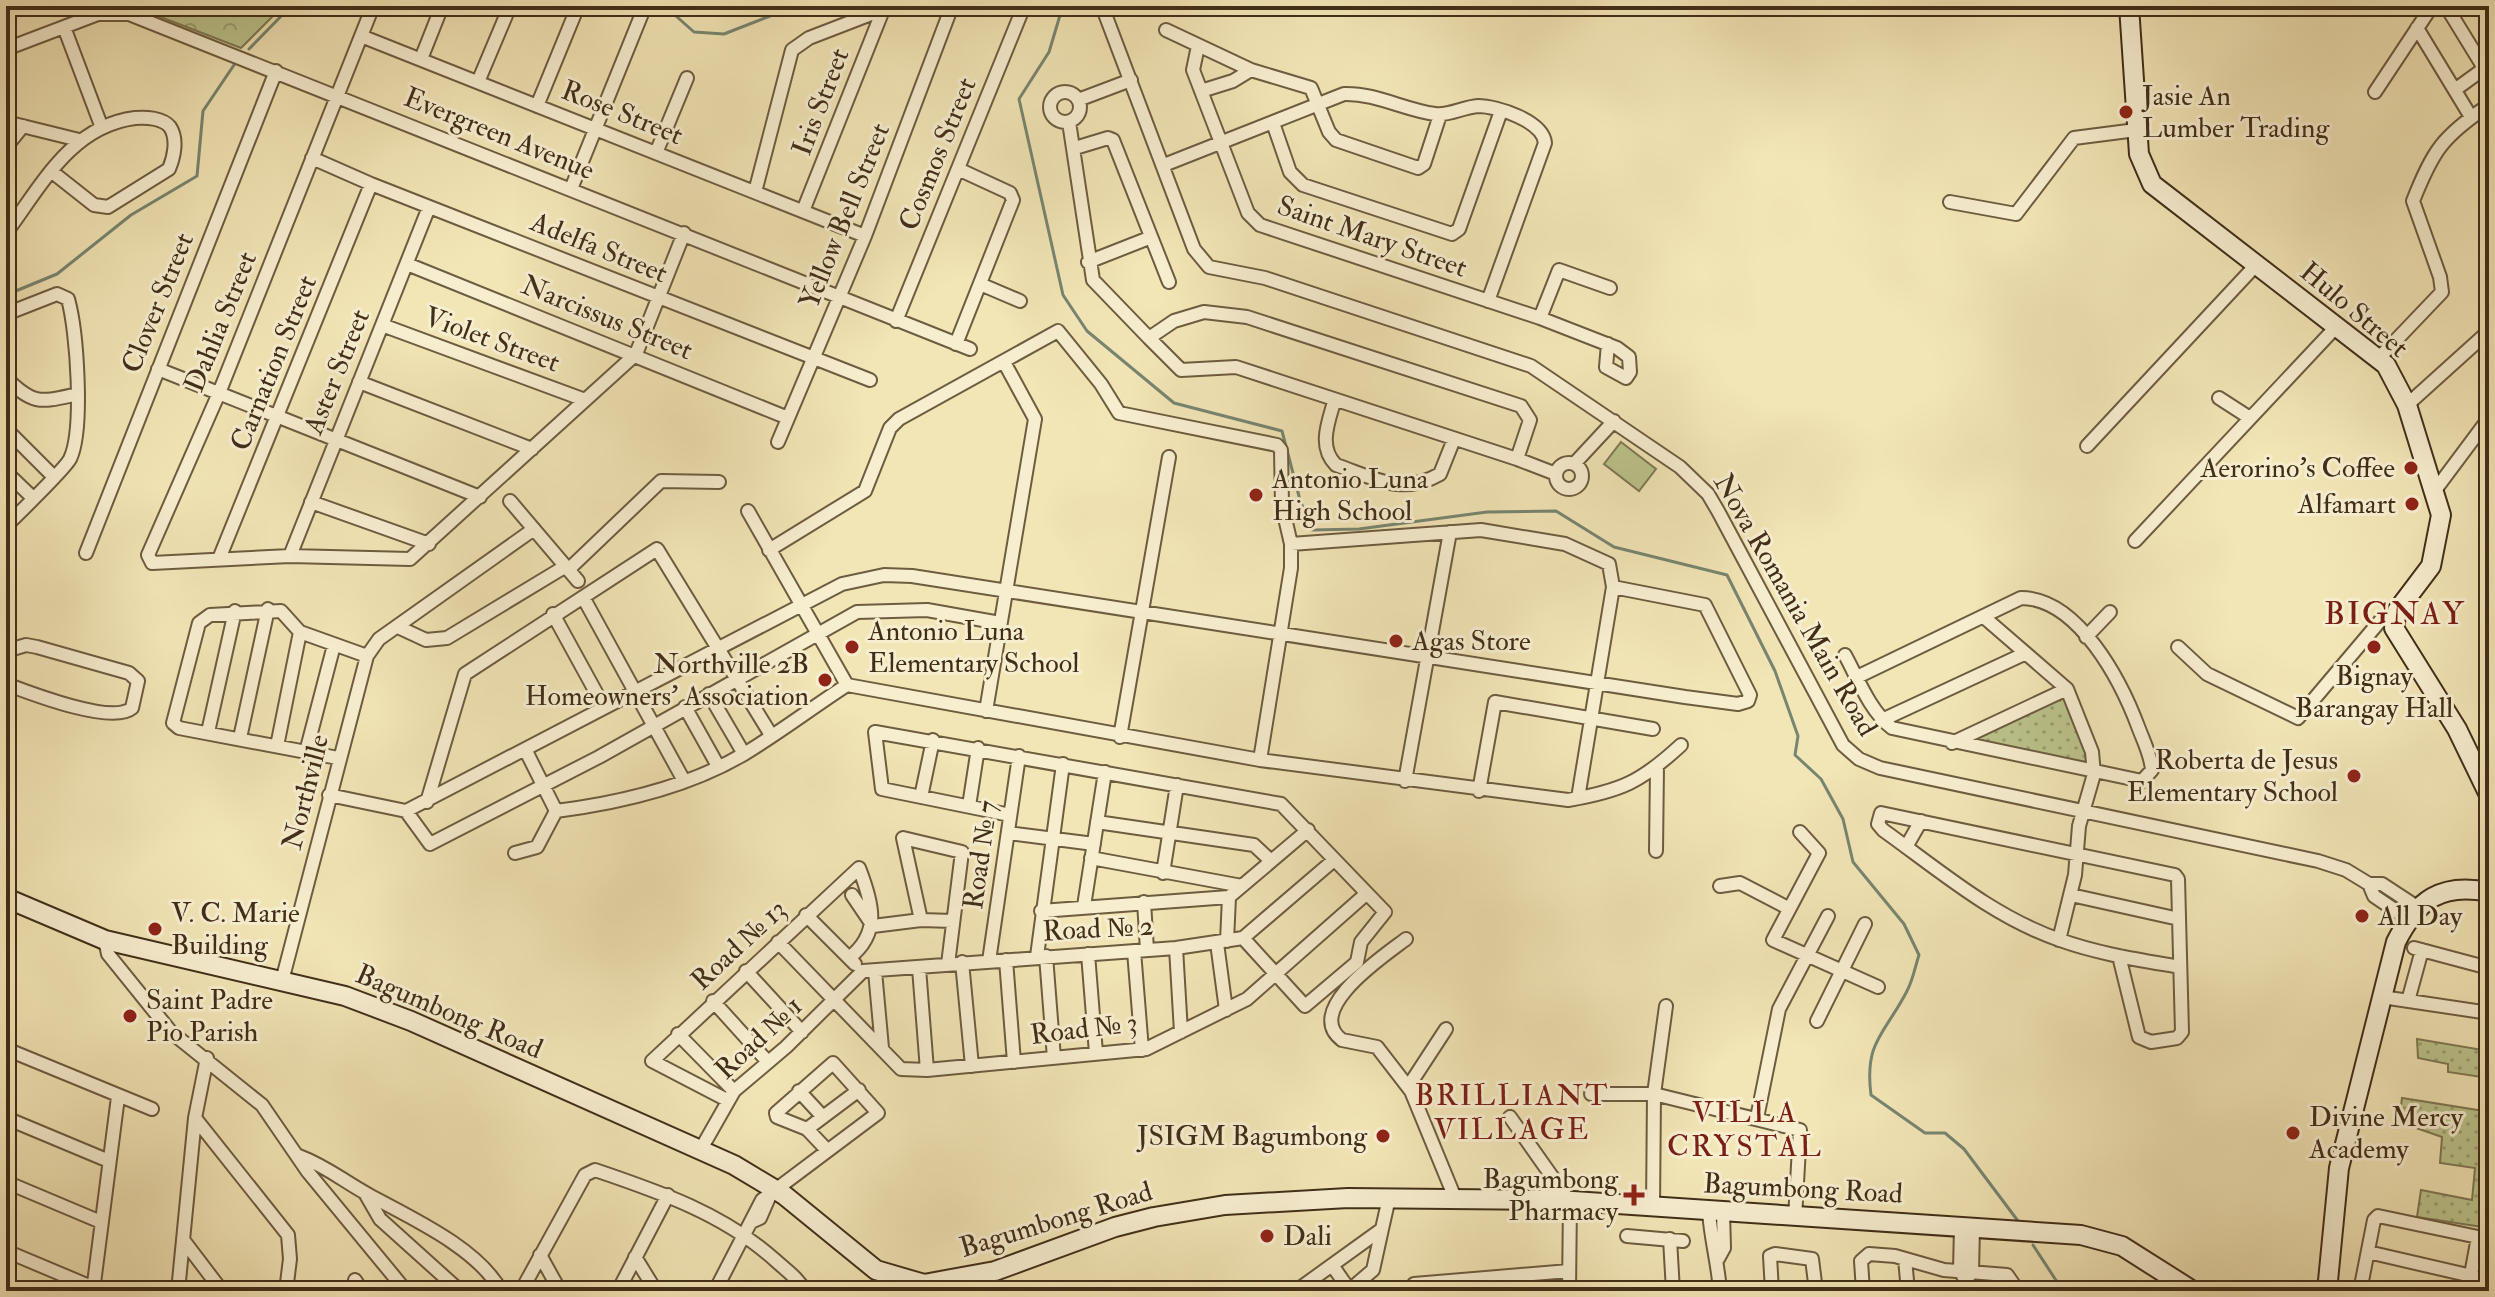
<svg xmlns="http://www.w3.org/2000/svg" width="2495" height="1297" font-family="'IM FELL Double Pica',serif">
	<defs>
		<pattern id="grass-dots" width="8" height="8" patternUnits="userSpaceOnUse" patternTransform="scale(2)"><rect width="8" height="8" fill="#bcc48d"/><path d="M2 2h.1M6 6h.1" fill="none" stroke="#9aa072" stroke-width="1.8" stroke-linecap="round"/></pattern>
		<pattern id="forest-crowns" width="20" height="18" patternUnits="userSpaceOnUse" patternTransform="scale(2)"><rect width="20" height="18" fill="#bcc48d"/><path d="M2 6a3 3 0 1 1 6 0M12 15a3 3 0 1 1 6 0" fill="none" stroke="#9aa072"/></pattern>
	</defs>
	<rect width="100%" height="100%" fill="#f2e5b6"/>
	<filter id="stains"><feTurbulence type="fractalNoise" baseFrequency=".0025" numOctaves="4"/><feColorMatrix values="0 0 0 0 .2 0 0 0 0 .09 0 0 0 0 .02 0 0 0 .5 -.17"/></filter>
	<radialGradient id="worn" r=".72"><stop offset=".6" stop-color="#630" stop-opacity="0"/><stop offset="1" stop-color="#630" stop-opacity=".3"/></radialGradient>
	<path fill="url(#grass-dots)" stroke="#7e7953" stroke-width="2" d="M 2066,695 L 2093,769 L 1967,741 Z
		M 2417,1039 L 2489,1051 L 2489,1228 L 2417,1217 L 2421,1190 L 2472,1200 L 2475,1168 L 2440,1163 L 2442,1137 L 2399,1122 L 2402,1098 L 2484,1111 L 2482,1077 L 2448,1072 L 2448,1064 L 2418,1058 Z"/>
	<path fill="url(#forest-crowns)" stroke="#7e7953" stroke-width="2" d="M 132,6 L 283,6 L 241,48 Z"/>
	<path fill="#bcc48d" stroke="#7e7953" stroke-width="2" d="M 1621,442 L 1656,469 L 1639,491 L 1604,464 Z"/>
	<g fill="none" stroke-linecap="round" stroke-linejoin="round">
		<path stroke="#778571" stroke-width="3" d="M 676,6 L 676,16 L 694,32 L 724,34 L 783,11 L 786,6
			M 1059,6 L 1061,12 L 1049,52 L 1019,99 L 1063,295 L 1087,331 L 1174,403 L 1282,431 L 1300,500 L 1312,530 L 1359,529 L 1487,512 L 1556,511 L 1614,547 L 1727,575 L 1775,671 L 1798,736 L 1795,755 L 1821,779 L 1843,819 L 1853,862 L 1904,924 L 1919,955 C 1915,967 1913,980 1907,991 C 1885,1034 1864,1041 1871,1095 L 1925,1133 L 1945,1133 L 1964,1149 L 2021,1225
			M 249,49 L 291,6
			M 6,295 L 57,274 L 131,215 L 197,176 L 203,111 L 234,65
			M 2033,1245 L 2063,1291"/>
		<g stroke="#6d5c40" stroke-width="16">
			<path id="minor" d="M 373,6 L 219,393 L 148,555 L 152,563 L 290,556 L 410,559 L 636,354 L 684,233
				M 1102,6 L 1194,249 L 1209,267 L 1265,278 L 1531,366 L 1680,467 L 1708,494 L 1718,511 L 1843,745 L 1859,759 L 1880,768 L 2318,861 L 2346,870 L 2369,884 L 2382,884 L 2417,907
				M 2446,6 L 2484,68
				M 2485,6 L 2489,12
				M 64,27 L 102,128
				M 2417,28 L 2471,117
				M 1166,30 L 1251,70 L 1311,88 L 1329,132 L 1336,140 L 1418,168 L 1424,164 L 1440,115
				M 361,36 L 865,236
				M 1198,46 L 1193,70 L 1248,213 L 1260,225 L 1540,318 L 1617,348 L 1629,357 L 1630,372 L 1626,378 L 1606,367 L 1608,344
				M 6,49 L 98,14 L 129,14 L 970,349
				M 421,59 L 442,6
				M 478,82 L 510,6
				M 2456,89 L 2489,65
				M 1201,91 L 1233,81 L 1251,70
				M 2375,92 L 2432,6
				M1050 107a15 15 0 1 1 30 0a15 15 0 1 1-30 0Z
				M 1078,100 L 1131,80
				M 537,106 L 578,6
				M 6,122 L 79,140
				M 1069,122 L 1093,280 L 1149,338
				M 1273,123 L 1290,172 L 1303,185 L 1452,234 L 1459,229 L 1501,111
				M 6,147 L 23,126
				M 1075,148 L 1108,138 L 1113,140 L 1169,282
				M 656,153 L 687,78
				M 312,158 L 371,184 L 870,380
				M 1164,165 L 1344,94 C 1376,93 1404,110 1435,114 C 1449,116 1463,107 1478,106 C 1497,106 1543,121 1545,143 L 1488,301
				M 571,189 L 645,6
				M 755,192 L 792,50 L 809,38 L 892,6
				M 1950,202 L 2016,214 L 2074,138 L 2136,130
				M 803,211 L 883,10
				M 6,233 C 41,186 71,126 135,118 C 146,117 163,118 170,127 C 178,139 174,157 169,169 L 108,207 L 94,205 L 51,171
				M 1088,262 L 1149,238
				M 407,264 L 788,418
				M 980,284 L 1020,301
				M 1204,312 L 1247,317 L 1521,406 L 1530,420 L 1517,459 L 1236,367 L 1181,370 L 1149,338 L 1174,321 Z
				M 6,314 L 57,294 L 68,299 C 77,331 84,430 70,459 C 64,470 18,514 6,526
				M 1540,318 L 1559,270 L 1610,288
				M 896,321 L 1024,6
				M 382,325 L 585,400
				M 956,344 L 1013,200 L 1010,193 L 958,169
				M 2378,359 L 2442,292 L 2440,277 L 2413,201 C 2433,150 2443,136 2489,105
				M 158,369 L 480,497
				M 6,378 C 34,406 41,402 78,394
				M 359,382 L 532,449
				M 2219,398 L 2250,418
				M 1334,402 C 1328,423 1318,447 1336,465 C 1374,478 1402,496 1440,474 L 1454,439
				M 2407,405 L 2489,331
				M 6,429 L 53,476
				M 778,442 L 865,236 L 952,6
				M 2087,446 L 2256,265
				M 1517,459 L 1556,474
				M1556 476a13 13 0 1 1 26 0a13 13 0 1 1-26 0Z
				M 1574,464 L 1614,421
				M 6,472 L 33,498
				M 2436,489 L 2489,418
				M 510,501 L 578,581
				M 311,502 L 429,544
				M 748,511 L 847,685
				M 2135,541 L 2336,327
				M 769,550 L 865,491 L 890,428 L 899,419 L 1058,331 L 1101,384 L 1119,413 L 1277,445 L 1281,450 L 1282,505 L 1291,544 L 1481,530 L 1565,544 L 1609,564 L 1613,587 L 1578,798
				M 86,553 L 276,71
				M 290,556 L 429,207
				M 219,559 L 371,184
				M 568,570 L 661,481 L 719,482
				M 583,597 L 683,779
				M 553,614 L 604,707
				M 1985,618 L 2067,689
				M 398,627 L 426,640 L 447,638 L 566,566
				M 2086,637 L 2110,612
				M 2178,647 L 2207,674 L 2298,718 L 2380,621 L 2395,615
				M 6,651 L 26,645 L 37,647 L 129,673 L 138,681 L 132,708 C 112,725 30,693 6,684
				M 1845,655 C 1858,679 1870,711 1892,728 L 2142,781 L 2152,770 C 2151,756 2144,742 2139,729 C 2122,683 2079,598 2021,598 L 1857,677
				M 709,694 L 744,754
				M 685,707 L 718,766
				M 986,711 L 1035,419 L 1004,362
				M 1882,720 L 2024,654
				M 208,732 L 235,611
				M 1120,737 L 1169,457
				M 240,738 L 268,609
				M 1952,743 L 2067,689 L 2092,752 L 2094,774 L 2079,826 L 2075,875 L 2059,940
				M 277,746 L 300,632
				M 526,751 L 556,811
				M 306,752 L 334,645
				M 338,758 L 179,728 L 173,723 L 199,623 L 210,615 L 281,611 L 300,632 L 367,656
				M 1260,760 L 1291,568 L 1291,544
				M 1405,781 L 1450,532
				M 1479,791 L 1495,702 L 1653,729
				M 329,795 L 406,811 L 842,584 L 884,575 L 912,576 L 1685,697 L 1738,704 L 1748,701 L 1750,695 L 1705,605 L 1613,587
				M 921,797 L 933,740
				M 427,802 L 465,674 L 657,549 L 771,735
				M 969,806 L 978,748
				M 406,811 L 430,844 L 599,757 L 857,612 L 927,610 L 1000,623
				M 1010,815 L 882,789 L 875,732 L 1281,804 L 1385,912 L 1361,942 L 1357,962 L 1305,1006 L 1243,938
				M 1097,822 L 1254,845 L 1271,861
				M 1800,832 L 1819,853 L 1773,940 L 1878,987
				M 1008,833 L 1094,844
				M 1906,847 L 1921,821
				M 1656,851 L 1657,767
				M 515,853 L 537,847 L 556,811 C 619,803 690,786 744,754 C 779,733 813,707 847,685 L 1260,760 L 1568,800 C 1621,791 1641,782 1681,745
				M 1091,858 L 1242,886
				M 1163,873 L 1177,785
				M 2369,884 L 2374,896 L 2408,919
				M 1720,886 L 1740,883 L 1788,908
				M 852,895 L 873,926 L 921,920 L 953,921
				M 2071,895 L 2179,919
				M 1144,902 L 1147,950
				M 1084,906 L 1105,772
				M 1041,911 L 1229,897
				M 806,915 L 855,964
				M 921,920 L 903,838 L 962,852 L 948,964
				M 1243,938 L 1334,860
				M 1406,939 C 1385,955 1302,1010 1342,1040 L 1377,1047 L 1411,1091
				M 105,940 L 108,954 L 171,1032 L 262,1105 L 308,1172 L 406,1291
				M 1227,941 L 1229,897 L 1308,830
				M 778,942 L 901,1069 L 927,1070 L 1146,1049 L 1247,999 L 1366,894
				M 1217,943 L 1226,1010
				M 1176,948 L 1181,1032
				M 2414,948 L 2489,968
				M 1134,951 L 1142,1050
				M 1088,954 L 1096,1053
				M 1037,956 L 1063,764
				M 1046,956 L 1054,1058
				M 2119,956 L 2139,1037 L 2151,1042 L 2177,1038 L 2182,1032 L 2178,879 L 2175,875 L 1881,813 L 1878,824 L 1883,830 C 1939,870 1993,917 2060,940 C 2099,954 2140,960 2180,967
				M 1006,960 L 1014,1062
				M 989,961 L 1019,756
				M 962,962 L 972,1066
				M 919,968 L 927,1070
				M 746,971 L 802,1032
				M 863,971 L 1176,948 L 1243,938
				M 875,971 L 882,1048
				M 282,981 L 367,656 L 379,639 L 534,529
				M 2382,997 L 2489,1013
				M 713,1001 L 768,1062
				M 2408,1001 L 2422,950
				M 1817,1021 L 1865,924
				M 1446,1029 L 1412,1081 L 1411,1091 L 1455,1198
				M 678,1034 L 734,1091
				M 6,1049 L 152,1109
				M 799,1091 L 823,1117
				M 1591,1094 L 1654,1094 L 1800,1130 L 1795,1218
				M 727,1100 L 652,1061 L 859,868 C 873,904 881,933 849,958
				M 1510,1117 L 1570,1202 L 1569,1291
				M 6,1118 L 109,1161
				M 195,1118 L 288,1235 L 290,1259 L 286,1291
				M 1757,1118 L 1779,1009 L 1828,916
				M 807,1129 L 859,1090
				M 701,1149 L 734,1091 L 786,1047 L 863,971
				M 299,1156 C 328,1167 343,1181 369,1195 C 411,1218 478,1248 501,1291
				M 6,1182 L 101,1222
				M 365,1193 L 380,1219 L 460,1291
				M 1653,1208 L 1654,1094 L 1666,1006
				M 1709,1212 C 1711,1240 1718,1263 1720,1291
				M 751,1222 L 760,1218 L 770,1195
				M 1961,1226 L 1960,1271 L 1965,1279 L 1965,1291
				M 1627,1236 L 1683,1241
				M 1670,1239 L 1673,1291
				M 184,1241 L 222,1291
				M 6,1251 L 94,1288
				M 2368,1252 L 2489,1280
				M 540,1255 L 560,1291
				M 635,1257 L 656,1291
				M 1718,1259 L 1724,1248 L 1723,1213
				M 1905,1259 L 1908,1291
				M 1332,1265 L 1348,1288 L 1352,1288 L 1373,1270 L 1382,1229
				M 1968,1277 L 1972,1272 L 1973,1227
				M 355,1280 L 362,1291
				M 525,1284 L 585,1175 L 595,1170 C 660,1192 724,1214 775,1260 C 786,1270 798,1278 805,1291
				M 1414,1284 L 1569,1271
				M 93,1291 L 118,1097
				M 178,1291 L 195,1118 L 207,1058
				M 618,1291 L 668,1195
				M 715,1291 L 762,1200 L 878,1113 L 833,1063 L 776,1113 L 777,1117 L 807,1129 L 826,1149
				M 1296,1291 L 1382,1229 L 1389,1198
				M 1644,1291 L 1673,1289
				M 1772,1291 L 1770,1256 L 1775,1254 L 1812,1259 L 1816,1291
				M 1863,1291 L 1861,1261 L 1869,1254 L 1895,1256 L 1944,1270 L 2007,1275 L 2018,1291
				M 2360,1291 L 2374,1220 L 2378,1216 L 2478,1237 L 2468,1291"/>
		</g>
		<g stroke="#412e19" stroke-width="22">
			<path id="secondary" d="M 2129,6 L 2139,154 L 2152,184 L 2386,365 L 2407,405 L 2441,515 L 2431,566 L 2397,611 L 2394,628 L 2457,729 L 2489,795
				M 6,898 L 105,940 L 345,996 L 411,1021 L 734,1165 L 784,1195 L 876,1270 L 924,1284 L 995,1271 L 1115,1227 L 1154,1217 L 1225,1205 L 1348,1198 L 1558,1200 L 2081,1235 L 2122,1246 L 2193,1291
				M 2327,1291 L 2339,1168 L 2396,942 C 2417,900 2441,882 2489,892"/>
		</g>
		<use href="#minor" stroke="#f7eed0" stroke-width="12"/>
		<use href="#secondary" stroke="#f7eed0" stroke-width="18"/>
	</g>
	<g fill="#8f2418" stroke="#f7eed0" stroke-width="3">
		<circle cx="2126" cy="112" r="8"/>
		<circle cx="2411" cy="468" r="8"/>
		<circle cx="1256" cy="495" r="8"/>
		<circle cx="2412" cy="504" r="8"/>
		<circle cx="1396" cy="641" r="8"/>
		<circle cx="852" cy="647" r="8"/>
		<circle cx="2374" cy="647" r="8"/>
		<circle cx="825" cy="680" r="8"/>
		<circle cx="2354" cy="776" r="8"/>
		<circle cx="2362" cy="916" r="8"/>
		<circle cx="155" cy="929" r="8"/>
		<circle cx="130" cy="1016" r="8"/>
		<circle cx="2293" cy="1133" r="8"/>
		<circle cx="1383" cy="1136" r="8"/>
		<path d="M1630 1183h8v8h8v8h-8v8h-8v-8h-8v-8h8z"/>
		<circle cx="1267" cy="1236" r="8"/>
	</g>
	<g text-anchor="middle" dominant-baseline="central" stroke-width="6" stroke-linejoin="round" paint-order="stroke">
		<g font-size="28" fill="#412e19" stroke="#f7eed0" text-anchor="start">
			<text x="2142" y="96">Jasie An<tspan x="2142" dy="32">Lumber Trading</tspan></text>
			<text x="2395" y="468" text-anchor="end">Aerorino's Coffee</text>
			<text x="1272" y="479">Antonio Luna<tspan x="1272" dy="32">High School</tspan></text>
			<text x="2396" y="504" text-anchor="end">Alfamart</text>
			<text x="868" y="631">Antonio Luna<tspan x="868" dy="32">Elementary School</tspan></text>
			<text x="1412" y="641">Agas Store</text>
			<text x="809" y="664" text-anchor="end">Northville 2B<tspan x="809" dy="32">Homeowners' Association</tspan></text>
			<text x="2374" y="676" text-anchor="middle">Bignay<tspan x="2374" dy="32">Barangay Hall</tspan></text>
			<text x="2338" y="760" text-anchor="end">Roberta de Jesus<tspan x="2338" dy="32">Elementary School</tspan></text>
			<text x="171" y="913">V. C. Marie<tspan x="171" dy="32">Building</tspan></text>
			<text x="2378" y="916">All Day</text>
			<text x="146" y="1000">Saint Padre<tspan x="146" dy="32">Pio Parish</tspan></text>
			<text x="2309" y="1117">Divine Mercy<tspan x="2309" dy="32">Academy</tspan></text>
			<text x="1367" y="1136" text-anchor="end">JSIGM Bagumbong</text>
			<text x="1618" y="1179" text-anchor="end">Bagumbong<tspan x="1618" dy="32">Pharmacy</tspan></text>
			<text x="1283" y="1236">Dali</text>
		</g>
		<g font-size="28" fill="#412e19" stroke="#f7eed0">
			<text transform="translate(821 102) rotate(-69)">Iris Street</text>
			<text transform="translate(622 113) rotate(22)">Rose Street</text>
			<text transform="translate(499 134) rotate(22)">Evergreen Avenue</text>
			<text transform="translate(938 154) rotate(-68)">Cosmos Street</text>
			<text transform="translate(845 216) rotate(-68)">Yellow Bell Street</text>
			<text transform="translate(1372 237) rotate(19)">Saint Mary Street</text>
			<text transform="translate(599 248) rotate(22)">Adelfa Street</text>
			<text transform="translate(158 303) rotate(-68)">Clover Street</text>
			<text transform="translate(2354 310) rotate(40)">Hulo Street</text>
			<text transform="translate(607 318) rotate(22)">Narcissus Street</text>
			<text transform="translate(221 322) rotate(-68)">Dahlia Street</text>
			<text transform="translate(492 340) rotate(20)">Violet Street</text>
			<text transform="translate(274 363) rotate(-68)">Carnation Street</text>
			<text transform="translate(337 372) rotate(-68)">Aster Street</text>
			<text transform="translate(1795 605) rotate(60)">Nova Romania Main Road</text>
			<text transform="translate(306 792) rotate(-76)">Northville</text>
			<text transform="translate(981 855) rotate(-82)">Road № 7</text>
			<text transform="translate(1098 929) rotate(-3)">Road № 2</text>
			<text transform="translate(739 945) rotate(-43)">Road № 13</text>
			<text transform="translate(449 1012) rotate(23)">Bagumbong Road</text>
			<text transform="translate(1084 1029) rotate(-7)">Road № 3</text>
			<text transform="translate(759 1038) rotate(-43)">Road № 1</text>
			<text transform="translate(1803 1189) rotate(3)">Bagumbong Road</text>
			<text transform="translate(1056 1220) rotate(-17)">Bagumbong Road</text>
		</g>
		<g font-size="30" letter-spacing="2" fill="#7a1f14" stroke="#f7eed0">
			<text x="1512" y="1095">BRILLIANT<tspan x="1512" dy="34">VILLAGE</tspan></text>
			<text x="1745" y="1112">VILLA<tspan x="1745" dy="34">CRYSTAL</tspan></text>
		</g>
		<g font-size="32" letter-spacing="2" fill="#7a1f14" stroke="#f7eed0">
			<text x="2395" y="614">BIGNAY</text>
		</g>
	</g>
	<rect width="2495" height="1297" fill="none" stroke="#f2e5b6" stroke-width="32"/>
	<rect x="8" y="8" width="2479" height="1281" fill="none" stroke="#412e19" stroke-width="4"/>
	<rect x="16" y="16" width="2463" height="1265" fill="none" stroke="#412e19" stroke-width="2"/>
	<rect width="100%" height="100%" filter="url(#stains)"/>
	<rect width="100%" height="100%" fill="url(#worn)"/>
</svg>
